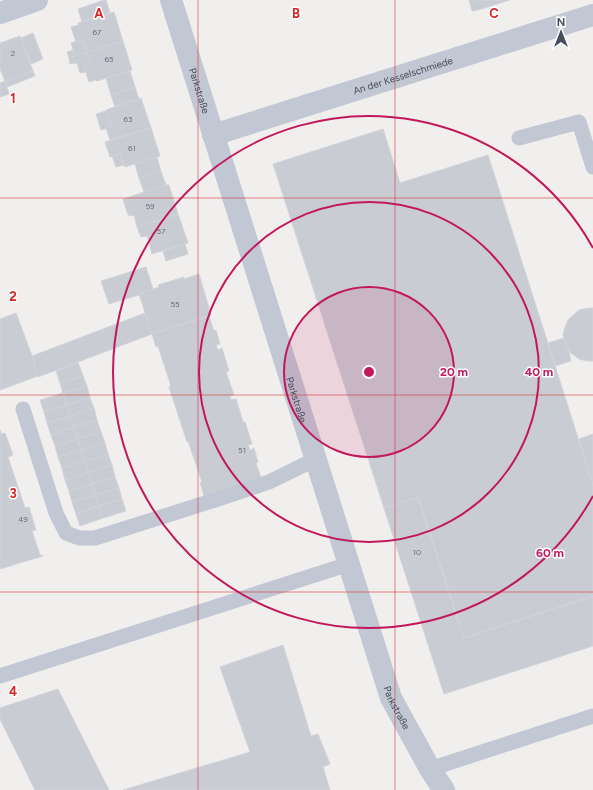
<svg xmlns="http://www.w3.org/2000/svg" width="593" height="790" font-family="Figtree,sans-serif">
	<rect width="100%" height="100%" fill="#f1eeee"/>
	<path fill="#caccd4" stroke="#d2d3da" d="M 104,0 L 106,0 L 110,13 L 82,22 L 78,9 Z
		M 469,0 L 510,0 L 478,10 L 477,10 L 472,11 Z
		M 114,12 L 123,41 L 87,52 L 83,40 L 76,42 L 71,27 L 79,25 L 78,23 Z
		M 33,33 L 43,59 L 31,64 L 21,38 Z
		M 20,36 L 33,71 L 5,81 L 0,69 L 0,43 Z
		M 83,40 L 87,52 L 75,56 L 71,43 Z
		M 123,41 L 132,70 L 97,81 L 96,80 L 89,82 L 84,67 L 91,65 L 87,52 Z
		M 73,50 L 75,56 L 69,58 L 67,52 Z
		M 87,52 L 91,65 L 84,67 L 86,72 L 80,73 L 77,63 L 70,64 L 69,58 Z
		M 33,71 L 35,76 L 7,87 L 5,81 Z
		M 130,71 L 135,87 L 111,95 L 106,78 Z
		M 5,81 L 9,94 L 0,97 L 0,83 Z
		M 135,87 L 139,99 L 115,107 L 111,95 Z
		M 141,98 L 151,128 L 110,140 L 106,128 L 111,127 L 106,110 Z
		M 106,111 L 111,127 L 101,130 L 96,114 Z
		M 151,128 L 160,156 L 125,167 L 120,154 L 110,157 L 105,142 Z
		M 383,129 L 400,183 L 488,155 L 593,485 L 593,596 L 464,638 L 418,497 L 384,508 L 273,164 Z
		M 120,154 L 124,165 L 116,167 L 112,156 Z
		M 157,157 L 161,171 L 139,178 L 135,164 Z
		M 161,171 L 166,185 L 144,192 L 139,178 Z
		M 166,185 L 169,185 L 178,214 L 137,227 L 134,215 L 129,216 L 129,214 L 128,215 L 123,199 Z
		M 178,214 L 188,243 L 152,254 L 147,236 L 141,237 L 137,227 Z
		M 185,244 L 188,254 L 166,261 L 163,251 Z
		M 146,267 L 153,289 L 139,294 L 139,295 L 109,304 L 101,281 Z
		M 199,274 L 211,315 L 152,334 L 139,294 L 159,287 L 158,285 L 184,277 L 184,279 Z
		M 589,308 L 593,308 L 593,361 L 587,361 L 579,359 L 571,353 L 566,345 L 563,335 L 565,327 L 568,320 L 571,317 L 579,310 Z
		M 16,313 L 32,356 L 38,376 L 0,390 L 0,319 Z
		M 145,313 L 152,334 L 38,377 L 32,356 Z
		M 209,316 L 214,331 L 216,330 L 220,344 L 216,345 L 218,350 L 222,348 L 229,371 L 226,372 L 234,395 L 230,396 L 231,400 L 236,399 L 243,422 L 245,422 L 252,444 L 248,445 L 250,450 L 254,448 L 258,462 L 256,463 L 261,478 L 204,496 L 200,482 L 202,482 L 188,441 L 187,442 L 169,387 L 171,386 L 158,346 L 156,347 L 152,334 Z
		M 564,338 L 566,345 L 569,351 L 571,361 L 555,366 L 548,343 Z
		M 78,362 L 83,376 L 60,383 L 56,371 Z
		M 83,376 L 87,386 L 63,393 L 60,383 Z
		M 87,386 L 90,398 L 67,405 L 63,393 Z
		M 63,393 L 67,405 L 44,412 L 40,400 Z
		M 90,398 L 94,408 L 70,416 L 67,405 Z
		M 67,405 L 70,416 L 47,423 L 44,412 Z
		M 94,408 L 97,420 L 74,427 L 70,416 Z
		M 70,416 L 74,427 L 51,435 L 47,423 Z
		M 97,420 L 101,432 L 78,439 L 74,427 Z
		M 74,427 L 78,439 L 55,446 L 51,435 Z
		M 0,430 L 1,434 L 5,433 L 13,455 L 8,457 L 25,508 L 29,507 L 36,530 L 32,531 L 40,555 L 42,555 L 43,556 L 0,569 Z
		M 101,432 L 105,443 L 81,450 L 78,439 Z
		M 593,434 L 593,485 L 579,439 Z
		M 78,439 L 81,450 L 58,457 L 55,446 Z
		M 105,443 L 108,454 L 85,461 L 81,450 Z
		M 81,450 L 85,461 L 62,468 L 58,457 Z
		M 108,454 L 112,465 L 89,472 L 85,461 Z
		M 85,461 L 89,472 L 65,480 L 62,468 Z
		M 112,465 L 115,477 L 92,484 L 89,472 Z
		M 89,472 L 92,484 L 69,491 L 65,480 Z
		M 115,477 L 119,488 L 95,495 L 92,484 Z
		M 92,484 L 95,495 L 72,502 L 69,491 Z
		M 119,488 L 122,499 L 99,506 L 95,495 Z
		M 95,495 L 99,506 L 76,514 L 72,502 Z
		M 418,497 L 464,638 L 593,596 L 593,646 L 444,694 L 384,508 Z
		M 122,499 L 126,511 L 103,518 L 99,506 Z
		M 99,506 L 103,518 L 80,526 L 76,514 Z
		M 283,645 L 311,736 L 318,734 L 330,764 L 323,767 L 330,790 L 123,790 L 250,752 L 220,667 Z
		M 58,689 L 109,790 L 35,790 L 0,719 L 0,708 Z"/>
	<g fill="none" stroke-linecap="round" stroke-linejoin="round">
		<path stroke="#c1c7d3" stroke-width="15" d="M 519,138 L 579,122 L 593,167
			M 23,409 L 56,513 L 66,533 L 79,538 L 95,538 L 215,500 L 269,482 L 316,459
			M 0,676 L 349,564
			M 430,769 L 593,716"/>
		<g stroke="#c1c7d3" stroke-width="22">
			<path id="s1" d="M 171,0 L 391,698 L 430,769 L 444,790"/>
			<path d="M 0,13 L 37,0"/>
			<path id="s2" d="M 213,135 L 593,15"/>
		</g>
	</g>
	<path fill="none" stroke="#d62828" stroke-width="1" stroke-opacity="0.55" d="M 198,0 L 198,790M 395,0 L 395,790M 0,198 L 593,198M 0,395 L 593,395M 0,592 L 593,592"/>
	<circle cx="369" cy="372" r="85" fill="#c2185b" fill-opacity=".12"/>
	<g fill="none" stroke="#c2185b" stroke-width="2">
		<circle cx="369" cy="372" r="85"/>
		<circle cx="369" cy="372" r="170"/>
		<path d="M593 496A256 256 0 1 1 593 248"/>
	</g>
	<g text-anchor="middle" dominant-baseline="central" stroke-width="3" stroke-linejoin="round" paint-order="stroke">
		<g font-size="8" fill="#676e7a">
			<text x="97" y="32">67</text>
			<text x="13" y="53">2</text>
			<text x="109" y="59">65</text>
			<text x="128" y="119">63</text>
			<text x="132" y="148">61</text>
			<text x="150" y="206">59</text>
			<text x="161" y="231">57</text>
			<text x="175" y="304">55</text>
			<text x="242" y="450">51</text>
			<text x="23" y="519">49</text>
			<text x="417" y="552">10</text>
		</g>
		<g font-size="10" fill="#464e5c" stroke="#fff">
			<text stroke="none"><textPath href="#s2" startOffset="199">An der Kesselschmiede</textPath></text>
			<text stroke="none"><textPath href="#s1" startOffset="95">Parkstraße</textPath></text>
			<text stroke="none"><textPath href="#s1" startOffset="419">Parkstraße</textPath></text>
			<text stroke="none"><textPath href="#s1" startOffset="743">Parkstraße</textPath></text>
		</g>
	</g>
	<g font-size="13" text-anchor="middle" font-weight="bold" fill="#d62828" stroke="#fff" stroke-width="3" stroke-linejoin="round" paint-order="stroke">
		<text x="99" y="18">A</text>
		<text x="296" y="18">B</text>
		<text x="494" y="18">C</text>
		<text x="13" y="103">1</text>
		<text x="13" y="301">2</text>
		<text x="13" y="498">3</text>
		<text x="13" y="696">4</text>
	</g>
	<circle cx="369" cy="372" r="6" fill="#c2185b" stroke="#fff" stroke-width="2"/>
	<g font-size="12" text-anchor="middle" font-weight="bold" fill="#c2185b" stroke="#fff" stroke-width="3" stroke-linejoin="round" paint-order="stroke">
		<text x="454" y="376">20 m</text>
		<text x="539" y="376">40 m</text>
		<text x="550" y="557">60 m</text>
	</g>
	<g transform="translate(561 32)" stroke="#ffffff" stroke-width="3" paint-order="stroke">
	<path d="M0-3L7 15L0 10L-7 15Z" fill="#464e5c"/>
	<text y="-6" font-size="11" font-weight="bold" text-anchor="middle" fill="#464e5c">N</text>
	</g>
</svg>
